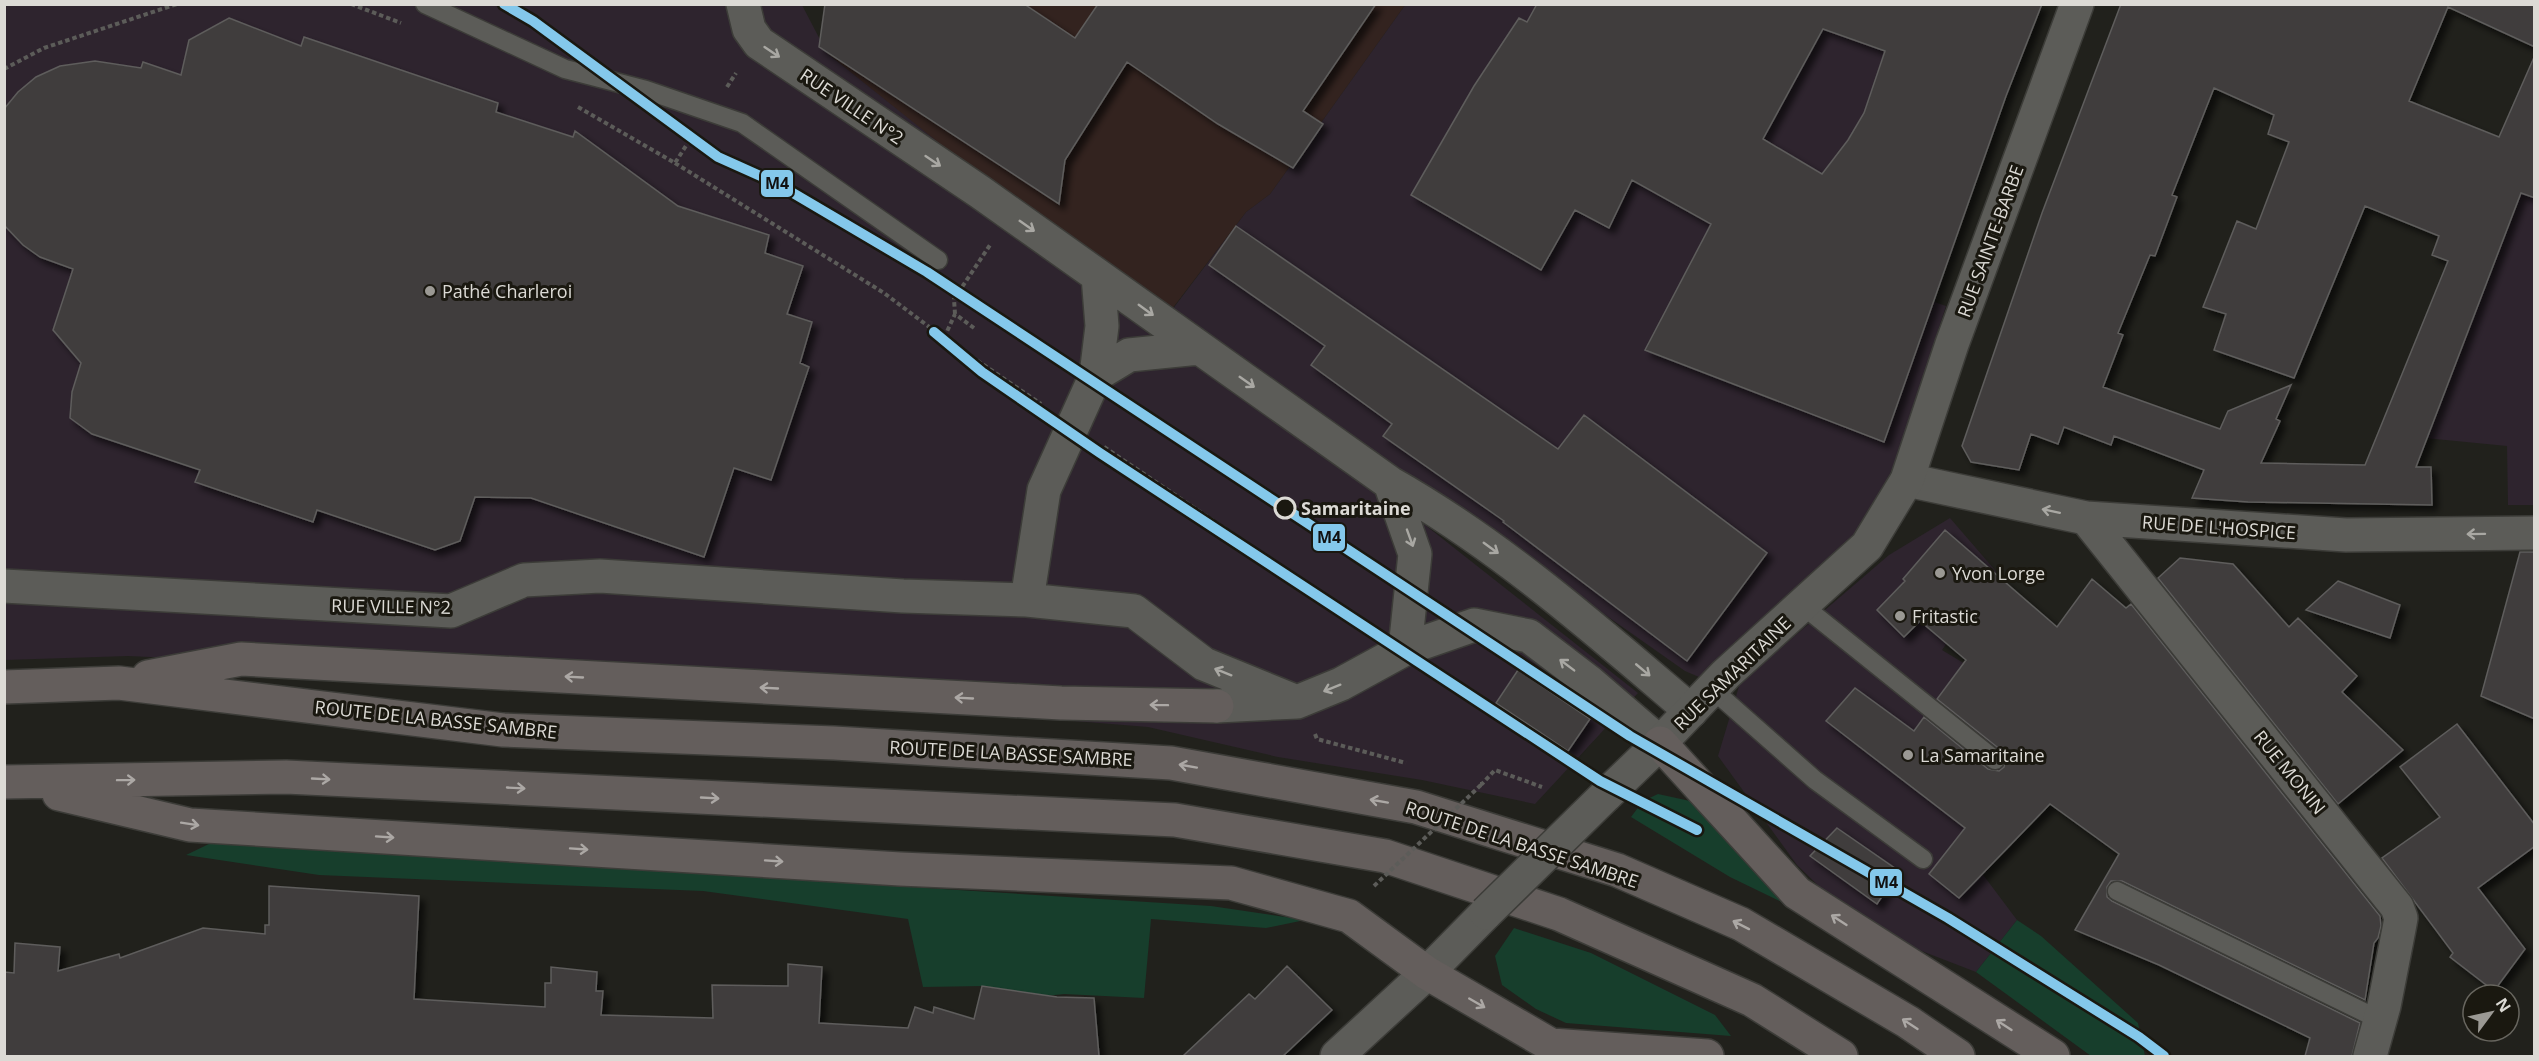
<svg xmlns="http://www.w3.org/2000/svg" width="2539" height="1061" font-family="'Open Sans',sans-serif">
	<defs>
		<filter id="shadow"><feDropShadow dx="5.5" dy="5.5" stdDeviation="3" flood-color="#0009"/></filter>
	</defs>
	<rect width="100%" height="100%" fill="#21211c"/>
	<path fill="#2e242e" d="M 4,5 L 802,5 L 827,53 L 1638,693 L 1535,804 L 1422,780 L 1278,757 L 1148,727 L 442,670 L 128,656 L 5,660 Z
		M 1405,5 L 1937,5 L 1984,56 L 2017,67 L 2002,107 L 1871,280 L 1946,306 L 1896,460 L 1866,530 L 1706,680 L 1685,671 L 1172,310 L 1246,212 L 1270,194 Z
		M 2534,60 L 2534,505 L 2508,505 L 2507,446 L 2384,434 Z
		M 1950,518 L 2000,576 L 1958,627 L 1942,650 L 1990,679 L 2050,735 L 1960,844 L 2017,920 L 1976,972 L 1862,928 L 1797,865 L 1718,756 L 1740,683 L 1889,555 Z"/>
	<path fill="#33231f" d="M 829,5 L 1405,5 L 1270,194 L 1246,212 L 1162,322 L 827,53 Z"/>
	<path fill="#173e2c" d="M 1658,794 L 1690,801 L 1804,913 L 1730,877 L 1631,817 L 1643,801 Z
		M 211,843 L 1211,906 L 1305,920 L 1266,928 L 1151,919 L 1144,998 L 1064,994 L 1046,996 L 984,986 L 923,987 L 908,919 L 703,891 L 319,875 L 186,855 Z
		M 2017,920 L 2041,936 L 2138,1023 L 2145,1056 L 2091,1056 L 1976,972 Z
		M 1514,928 L 1591,953 L 1715,1015 L 1731,1036 L 1566,1023 L 1536,1009 L 1502,985 L 1495,956 Z"/>
	<path fill="#403e3e" stroke="#5e5d5c" stroke-width="1.5" fill-rule="evenodd" filter="url(#shadow)" d="M 825,4 L 1024,4 L 1075,38 L 1098,4 L 1376,4 L 1303,111 L 1323,124 L 1293,168 L 1218,124 L 1127,62 L 1065,160 L 1059,204 L 819,47 Z
		M 1537,4 L 2042,4 L 2006,96 L 1884,442 L 1645,350 L 1711,224 L 1632,180 L 1609,228 L 1575,210 L 1541,270 L 1411,195 L 1474,86 L 1519,18 L 1527,22 ZM 1823,29 L 1885,51 L 1864,113 L 1848,140 L 1822,174 L 1763,139 Z
		M 2121,4 L 2535,4 L 2535,47 L 2448,7 L 2409,101 L 2499,137 L 2535,55 L 2535,198 L 2521,193 L 2416,467 L 2431,467 L 2432,505 L 2248,502 L 2192,498 L 2204,470 L 2114,436 L 2111,445 L 2064,427 L 2058,444 L 2031,434 L 2019,470 L 1971,462 L 1962,446 L 2042,213 ZM 2214,88 L 2274,115 L 2268,134 L 2289,142 L 2256,229 L 2237,221 L 2203,307 L 2226,314 L 2214,350 L 2294,378 L 2365,206 L 2439,236 L 2432,255 L 2448,261 L 2365,465 L 2261,463 L 2280,421 L 2276,419 L 2291,385 L 2228,411 L 2220,429 L 2103,387 L 2123,335 L 2118,333 L 2150,255 L 2155,256 L 2177,197 L 2172,195 Z
		M 229,18 L 301,46 L 304,37 L 498,103 L 496,112 L 573,137 L 575,131 L 678,206 L 769,235 L 765,253 L 803,266 L 787,314 L 812,322 L 800,363 L 809,367 L 771,480 L 734,468 L 704,557 L 531,498 L 475,497 L 460,541 L 435,550 L 317,510 L 313,522 L 195,482 L 200,470 L 92,434 L 70,418 L 72,392 L 81,363 L 53,330 L 73,269 L 40,257 L 23,245 L 4,225 L 4,109 L 18,92 L 36,77 L 60,66 L 95,61 L 141,68 L 143,62 L 181,75 L 189,40 Z
		M 1236,226 L 1558,449 L 1584,415 L 1767,553 L 1687,661 L 1503,522 L 1504,521 L 1383,436 L 1392,424 L 1311,365 L 1325,346 L 1209,265 Z
		M 1945,530 L 2057,627 L 2092,579 L 2126,608 L 2131,604 L 2380,916 L 2381,926 L 2378,938 L 2374,943 L 2365,1000 L 2122,881 L 2111,881 L 2107,887 L 2107,897 L 2112,901 L 2360,1023 L 2352,1056 L 2305,1056 L 2310,1038 L 2159,965 L 2075,930 L 2119,854 L 2050,804 L 1959,898 L 1929,874 L 1965,828 L 1826,721 L 1855,688 L 1914,731 L 1924,717 L 1988,769 L 1999,771 L 2004,767 L 2006,756 L 2002,751 L 1937,699 L 1966,660 L 1920,621 L 1904,637 L 1877,610 L 1905,581 L 1903,579 Z
		M 2520,552 L 2535,552 L 2535,719 L 2481,696 Z
		M 2180,558 L 2233,564 L 2289,627 L 2298,618 L 2357,676 L 2342,692 L 2403,750 L 2338,804 L 2158,578 Z
		M 2338,581 L 2400,605 L 2390,638 L 2306,610 Z
		M 1518,670 L 1590,719 L 1568,751 L 1496,703 Z
		M 2457,724 L 2535,825 L 2535,846 L 2478,888 L 2525,949 L 2494,991 L 2450,957 L 2453,953 L 2382,858 L 2440,817 L 2400,767 Z
		M 1837,828 L 1899,871 L 1877,904 L 1810,856 Z
		M 269,886 L 419,896 L 414,999 L 545,1007 L 545,983 L 551,983 L 551,967 L 597,972 L 596,991 L 603,991 L 601,1015 L 713,1018 L 712,985 L 788,986 L 788,964 L 822,967 L 819,1023 L 908,1028 L 915,1007 L 933,1013 L 934,1007 L 974,1019 L 982,986 L 1057,997 L 1094,998 L 1099,1056 L 4,1056 L 4,972 L 14,973 L 15,943 L 60,947 L 58,971 L 119,954 L 120,958 L 203,928 L 265,934 L 265,925 L 269,925 Z
		M 1287,966 L 1332,1010 L 1283,1056 L 1183,1056 L 1249,994 L 1255,999 Z"/>
	<g fill="none" stroke-linecap="round" stroke-linejoin="round">
		<g stroke="#3c3c38" stroke-width="21">
			<path id="service" d="M 425,4 L 565,69 L 646,90 L 742,123 L 938,260
				M 1802,605 L 1995,760
				M 1712,689 L 1815,780 L 1923,859
				M 2117,891 L 2380,1020"/>
		</g>
		<g stroke="#3c3c38" stroke-width="36">
			<path id="minor" d="M 743,4 L 749,29 L 759,43 L 980,192 L 1390,483 C 1500,545 1596,630 1691,711
				M 1096,375 L 1129,355 L 1199,348
				M 1907,480 L 2086,518 L 2346,535 L 2534,533
				M 2086,518 L 2397,907 L 2401,918 L 2399,929 L 2384,1006 L 2370,1056
				M 4,586 L 451,611 L 524,580 L 600,576 L 903,596 L 1027,600 L 1134,611 L 1204,664 L 1297,702
				M 1027,600 L 1044,490 L 1096,375 L 1102,326 L 1098,276
				M 1405,649 L 1474,625 L 1529,636 L 1588,681 L 1660,743
				M 1217,706 L 1297,702 L 1341,684 L 1405,649 L 1415,554 L 1390,483"/>
		</g>
		<g stroke="#3c3c38" stroke-width="36">
			<path id="tertiary" d="M 1605,796 L 1660,743 L 1726,674 L 1867,546 L 1907,480 L 1952,344 L 2077,4
				M 1337,1056 L 1427,973 L 1486,913"/>
		</g>
		<g stroke="#3c3c38" stroke-width="36">
			<path id="trunk" d="M 148,677 L 241,659 L 1061,703 L 1217,706
				M 4,687 L 119,683 L 503,730 L 834,743 L 1171,763 L 1416,807 L 1617,870 L 1741,924 L 1908,1022 L 1958,1056
				M 1660,743 L 1797,893 L 2053,1056
				M 4,782 L 286,777 L 1175,820 L 1385,856 L 1559,914 L 1752,1000 L 1841,1056
				M 59,794 L 190,825 L 900,869 L 1231,883 L 1349,916 L 1427,973 L 1551,1045 L 1707,1056"/>
		</g>
		<path stroke="#5c5c59" stroke-width="4" stroke-dasharray="4.5 3" stroke-linecap="butt" d="M 351,4 L 401,23
			M 4,69 L 44,48 L 177,4
			M 727,87 L 736,73
			M 578,107 L 675,163 L 691,138
			M 675,163 L 884,293 L 944,338
			M 955,314 L 954,299 L 990,245
			M 974,328 L 955,314 L 944,338 L 1041,404
			M 1104,447 L 1369,626
			M 1445,676 L 1568,757
			M 1315,734 L 1317,739 L 1406,763
			M 1480,784 L 1482,784 L 1495,770 L 1542,787"/>
		<use href="#service" stroke="#5c5c58" stroke-width="18"/>
		<use href="#minor" stroke="#5c5c58" stroke-width="33"/>
		<use href="#tertiary" stroke="#5c5c58" stroke-width="33"/>
		<use href="#trunk" stroke="#645e5c" stroke-width="33"/>
		<g stroke="#3c3c38" stroke-width="36" stroke-linecap="butt">
			<path id="tertiary-bridge" d="M 1486,913 L 1605,796"/>
		</g>
		<path stroke="#5c5c59" stroke-width="4" stroke-dasharray="4.5 3" stroke-linecap="butt" d="M 1374,886 L 1482,784"/>
		<use href="#tertiary-bridge" stroke="#5c5c58" stroke-width="33"/>
		<g stroke="#1a1810" stroke-width="15">
			<path id="rail-1" d="M 504,4 L 533,21 L 718,157 L 776,183 L 927,272 L 1630,736 L 1948,918 L 2139,1037 L 2164,1056
				M 934,332 L 982,372 L 1100,453 L 1600,781 L 1697,830"/>
		</g>
		<use href="#rail-1" stroke="#84c8eb" stroke-width="10"/>
	</g>
	<defs><path id="oneway-shaft" d="M-6 0H5M1.5-3L5.5 0L1.5 3" fill="none" stroke-width="1.6" stroke-linecap="round" stroke-linejoin="round" transform="scale(1.5)"/></defs>
	<g stroke="#a9a8a3">
		<use href="#oneway-shaft" transform="translate(772 52) rotate(34)"/>
		<use href="#oneway-shaft" transform="translate(933 161) rotate(34)"/>
		<use href="#oneway-shaft" transform="translate(1027 226) rotate(35)"/>
		<use href="#oneway-shaft" transform="translate(1146 310) rotate(36)"/>
		<use href="#oneway-shaft" transform="translate(1247 382) rotate(35)"/>
		<use href="#oneway-shaft" transform="translate(2051 511) rotate(-168)"/>
		<use href="#oneway-shaft" transform="translate(2476 534) rotate(179)"/>
		<use href="#oneway-shaft" transform="translate(1410 538) rotate(70)"/>
		<use href="#oneway-shaft" transform="translate(1491 548) rotate(36)"/>
		<use href="#oneway-shaft" transform="translate(1567 665) rotate(-143)"/>
		<use href="#oneway-shaft" transform="translate(1643 670) rotate(40)"/>
		<use href="#oneway-shaft" transform="translate(1223 672) rotate(-158)"/>
		<use href="#oneway-shaft" transform="translate(1332 688) rotate(158)"/>
	</g>
	<g stroke="#aca8a5">
		<use href="#oneway-shaft" transform="translate(574 677) rotate(-177)"/>
		<use href="#oneway-shaft" transform="translate(769 688) rotate(-177)"/>
		<use href="#oneway-shaft" transform="translate(964 698) rotate(-177)"/>
		<use href="#oneway-shaft" transform="translate(1159 705) rotate(-179)"/>
		<use href="#oneway-shaft" transform="translate(1188 766) rotate(-170)"/>
		<use href="#oneway-shaft" transform="translate(321 779) rotate(3)"/>
		<use href="#oneway-shaft" transform="translate(126 780) rotate(-1)"/>
		<use href="#oneway-shaft" transform="translate(516 788) rotate(3)"/>
		<use href="#oneway-shaft" transform="translate(710 798) rotate(3)"/>
		<use href="#oneway-shaft" transform="translate(1379 801) rotate(-170)"/>
		<use href="#oneway-shaft" transform="translate(190 824) rotate(9)"/>
		<use href="#oneway-shaft" transform="translate(385 837) rotate(4)"/>
		<use href="#oneway-shaft" transform="translate(579 849) rotate(4)"/>
		<use href="#oneway-shaft" transform="translate(774 861) rotate(4)"/>
		<use href="#oneway-shaft" transform="translate(1839 920) rotate(-147)"/>
		<use href="#oneway-shaft" transform="translate(1741 925) rotate(-153)"/>
		<use href="#oneway-shaft" transform="translate(1477 1003) rotate(30)"/>
		<use href="#oneway-shaft" transform="translate(1910 1024) rotate(-147)"/>
		<use href="#oneway-shaft" transform="translate(2004 1025) rotate(-147)"/>
	</g>
	<g fill="#9b9994" stroke="#1a1810" stroke-width="2">
		<circle cx="430" cy="291" r="6"/>
		<circle cx="1940" cy="573" r="6"/>
		<circle cx="1900" cy="616" r="6"/>
		<circle cx="1908" cy="755" r="6"/>
	</g>
	<circle fill="#1a1810" stroke="#dcdad5" stroke-width="3" cx="1285" cy="508" r="10"/>
	<g text-anchor="middle" dominant-baseline="central" stroke-width="6" stroke-linejoin="round" paint-order="stroke">
		<g font-size="18" fill="#dcdad5" stroke="#1a1810">
			<text transform="translate(852 106) rotate(34)">RUE VILLE N°2</text>
			<text transform="translate(1990 241) rotate(-70)">RUE SAINTE-BARBE</text>
			<text transform="translate(2219 527) rotate(4)">RUE DE L'HOSPICE</text>
			<text transform="translate(391 606) rotate(1)">RUE VILLE N°2</text>
			<text transform="translate(1732 673) rotate(-44)">RUE SAMARITAINE</text>
			<text transform="translate(436 719) rotate(6)">ROUTE DE LA BASSE SAMBRE</text>
			<text transform="translate(1011 753) rotate(3)">ROUTE DE LA BASSE SAMBRE</text>
			<text transform="translate(2290 772) rotate(51)">RUE MONIN</text>
			<text transform="translate(1522 844) rotate(18)">ROUTE DE LA BASSE SAMBRE</text>
		</g>
		<g font-size="18" fill="#dcdad5" stroke="#1a1810" text-anchor="start">
			<text x="442" y="291">Pathé Charleroi</text>
			<text x="1952" y="573">Yvon Lorge</text>
			<text x="1912" y="616">Fritastic</text>
			<text x="1920" y="755">La Samaritaine</text>
		</g>
		<g font-size="18" font-weight="bold" fill="#dcdad5" stroke="#1a1810" text-anchor="start">
			<text x="1301" y="508">Samaritaine</text>
		</g>
	</g>
	<g stroke="#1a1810" stroke-width="2">
		<rect x="760" y="169" width="34" height="29" rx="6" fill="#84c8eb"/>
		<rect x="1312" y="523" width="34" height="29" rx="6" fill="#84c8eb"/>
		<rect x="1869" y="868" width="34" height="29" rx="6" fill="#84c8eb"/>
	</g>
	<g font-size="16" text-anchor="middle" font-weight="bold" fill="#111">
		<text x="777" y="189">M4</text>
		<text x="1329" y="543">M4</text>
		<text x="1886" y="888">M4</text>
	</g>
	<rect width="2539" height="1061" fill="none" stroke="#dcdad5" stroke-width="12"/>
	<g transform="translate(2491 1013) rotate(57)"><circle r="28" fill="#1a1810" stroke="#68665f" stroke-width="1.5"/>
	<path d="M0-4.5L10 22L0 15L-10 22Z" fill="#9b9994"/>
	<text y="-9" font-size="16" font-weight="bold" text-anchor="middle" fill="#dcdad5">N</text>
	</g>
</svg>
